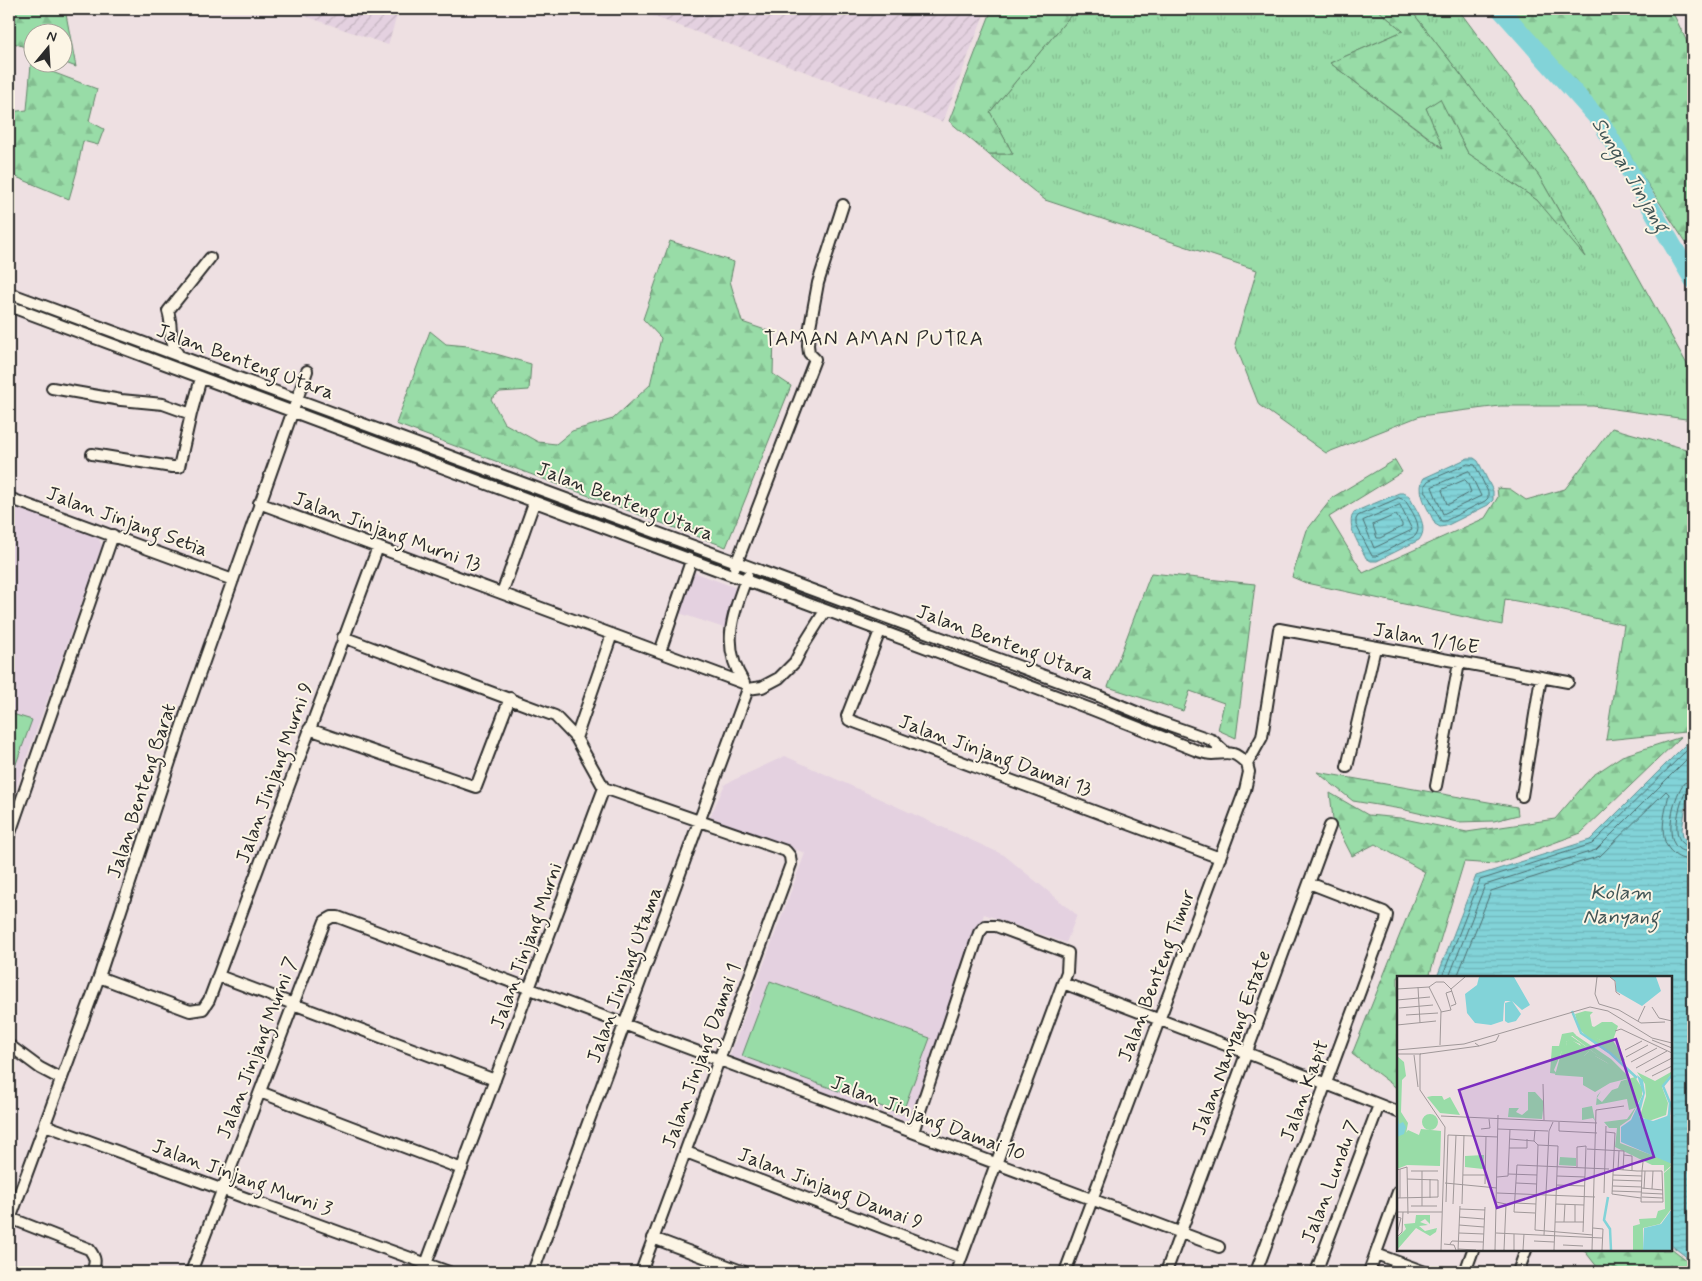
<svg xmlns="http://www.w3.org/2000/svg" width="1702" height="1281" font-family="Mynerve,sans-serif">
	<defs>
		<pattern id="industrial-furrows" width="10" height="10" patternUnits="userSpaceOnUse" patternTransform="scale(1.25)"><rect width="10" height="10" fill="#e4d1e0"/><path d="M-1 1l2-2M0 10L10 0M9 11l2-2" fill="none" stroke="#c4b4c0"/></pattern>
		<pattern id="grass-tufts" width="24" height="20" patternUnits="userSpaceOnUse" patternTransform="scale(1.25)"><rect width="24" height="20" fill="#98dca7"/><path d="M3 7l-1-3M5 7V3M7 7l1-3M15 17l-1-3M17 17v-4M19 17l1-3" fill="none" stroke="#83bd90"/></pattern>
		<pattern id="forest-firs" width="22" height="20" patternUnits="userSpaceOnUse" patternTransform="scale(1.25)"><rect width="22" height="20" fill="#98dca7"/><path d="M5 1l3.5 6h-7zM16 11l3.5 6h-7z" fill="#83bd90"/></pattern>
		<pattern id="water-rules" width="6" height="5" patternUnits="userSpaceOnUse" patternTransform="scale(1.25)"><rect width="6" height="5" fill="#82d3d8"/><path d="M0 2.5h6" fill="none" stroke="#70b5ba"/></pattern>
	</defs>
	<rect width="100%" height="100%" fill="#eee0e2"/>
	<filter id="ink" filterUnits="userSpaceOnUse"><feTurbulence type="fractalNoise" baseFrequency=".02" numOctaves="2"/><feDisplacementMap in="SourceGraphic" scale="10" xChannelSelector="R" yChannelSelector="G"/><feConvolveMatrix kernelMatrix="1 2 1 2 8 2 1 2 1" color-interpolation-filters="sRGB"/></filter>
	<g filter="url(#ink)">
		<path fill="#e4d1e0" d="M 9,504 L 98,537 L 102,546 L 9,807 Z
			M 691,571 L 739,589 L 727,629 L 676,612 Z
			M 785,756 L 1004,855 L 1077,915 L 1066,943 L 984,914 L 910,1122 L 729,1058 L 805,853 L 710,817 L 725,784 Z"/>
		<path fill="url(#industrial-furrows)" d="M 285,9 L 399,9 L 388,45 Z
			M 633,9 L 986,9 L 943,122 Z"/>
		<path fill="url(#grass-tufts)" stroke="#628469" d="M 1076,9 L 1377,9 L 1403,31 L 1330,63 L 1442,148 L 1426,108 L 1440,98 L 1468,153 L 1537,200 L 1583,253 L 1539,176 L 1410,9 L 1458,9 L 1585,181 L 1693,375 L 1693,420 L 1593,406 L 1500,406 L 1420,416 L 1326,453 L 1259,405 L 1235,344 L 1257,270 L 1045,200 L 988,154 L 1013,154 L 990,112 Z"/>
		<path fill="url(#forest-firs)" stroke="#628469" d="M 9,9 L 65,9 L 76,67 L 63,62 L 62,32 L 32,32 L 32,50 L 9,41 Z
			M 992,9 L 1076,9 L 990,112 L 1013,154 L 988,154 L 949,121 Z
			M 1377,9 L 1410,9 L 1539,176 L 1585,257 L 1537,200 L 1468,153 L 1440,99 L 1426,108 L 1443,148 L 1330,63 L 1403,31 Z
			M 1506,9 L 1671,9 L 1693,54 L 1693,242 L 1686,243 L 1611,128 L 1522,25 Z
			M 31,64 L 97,89 L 89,121 L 104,129 L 98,145 L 83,141 L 77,171 L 69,199 L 9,174 L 9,112 L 27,110 Z
			M 670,241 L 734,262 L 730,281 L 742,322 L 774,333 L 773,374 L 791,386 L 726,547 L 396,424 L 430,331 L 446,344 L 468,346 L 531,364 L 529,390 L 500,392 L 491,399 L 504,423 L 538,442 L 556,444 L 572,431 L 613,419 L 650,385 L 661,338 L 643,319 Z
			M 1612,428 L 1693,451 L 1693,723 L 1685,732 L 1606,740 L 1624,625 L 1538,605 L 1505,599 L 1502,625 L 1306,583 L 1292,577 L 1307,530 L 1333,497 L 1395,460 L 1402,472 L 1329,517 L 1363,573 L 1485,518 L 1498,497 L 1497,488 L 1510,489 L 1526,500 L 1565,489 Z
			M 1151,573 L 1255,584 L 1236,738 L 1218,730 L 1224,703 L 1190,691 L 1183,711 L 1108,687 Z
			M 1681,737 L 1581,833 L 1496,864 L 1464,862 L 1429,977 L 1398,977 L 1398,1089 L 1352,1054 L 1425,872 L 1375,844 L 1352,856 L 1333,819 L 1330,793 L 1368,815 L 1400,818 L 1467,832 L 1555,819 L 1592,776 L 1622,756 Z
			M 1317,772 L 1517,807 L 1518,815 L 1494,821 L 1457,822 L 1401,809 L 1353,801 Z
			M 1671,1248 L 1693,1265 L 1693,1272 L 1601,1272 L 1584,1250 L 1671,1250 Z"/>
		<path fill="#98dca7" stroke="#628469" d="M 9,713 L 32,720 L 9,783 Z
			M 770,981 L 930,1038 L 902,1114 L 742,1056 Z"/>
		<path fill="url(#water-rules)" stroke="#5f9093" d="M 1468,458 L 1474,458 L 1478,461 L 1493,491 L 1493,500 L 1488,505 L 1446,526 L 1440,527 L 1435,524 C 1429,510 1415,491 1424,478 Z
			M 1399,493 L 1404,493 L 1409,496 C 1415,509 1430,526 1419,540 L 1377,561 L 1371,561 L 1366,558 C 1360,545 1345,526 1354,512 Z
			M 1693,737 L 1693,788 L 1687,799 L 1682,830 L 1683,837 L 1688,841 L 1690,839 L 1693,841 L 1693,1262 L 1671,1245 L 1671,977 L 1437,977 L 1476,876 L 1590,840 Z"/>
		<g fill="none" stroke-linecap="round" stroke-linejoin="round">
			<path stroke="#4e6e70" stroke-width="1" d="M 1468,464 L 1475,465 L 1488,492 L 1488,498 L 1485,501 L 1445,521 L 1441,521 L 1425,490 L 1425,485 L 1428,481 Z
				M 1469,471 L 1481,496 L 1443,514 L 1432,487 Z
				M 1465,480 L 1467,482 L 1471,492 L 1449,504 L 1447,504 L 1442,490 Z
				M 1399,498 L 1405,500 C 1410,509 1424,526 1415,536 L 1376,556 L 1372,556 L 1356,525 L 1356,519 L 1358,516 Z
				M 1400,505 L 1412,530 L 1374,548 L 1363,521 Z
				M 1396,515 L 1402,524 L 1402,527 L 1380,538 L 1377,538 L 1373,525 Z
				M 1693,780 L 1684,783 C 1672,798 1658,858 1693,851
				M 1693,786 L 1688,788 C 1681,798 1672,829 1680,840 C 1681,842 1685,844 1686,846 L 1693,845
				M 1442,977 L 1480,880 L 1592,844 L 1693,744
				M 1449,977 L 1485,885 L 1596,850 L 1693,753
				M 1457,977 L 1491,891 L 1600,856 L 1666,791 L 1669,794 C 1665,813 1656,840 1674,854 C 1680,859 1686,860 1693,859"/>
			<path stroke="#82d3d8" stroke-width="18" d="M 1500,9 L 1601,122 L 1693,280"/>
			<g stroke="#2b2b2b" stroke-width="14">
				<path id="street" d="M 9,293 L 1096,695 L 1155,720 L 1212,740 L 1225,752
					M 9,306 L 1091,709 L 1195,750 C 1201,752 1207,754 1212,754 C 1230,753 1233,750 1247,764
					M 180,357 C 166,338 174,330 168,311 L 210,258
					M 52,388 L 121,400 L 163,404 L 191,414
					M 92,454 L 172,467 L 179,467 L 191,414 L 201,378
					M 9,498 L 233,580
					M 259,503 L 743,683
					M 735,567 L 815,359 L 809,353 L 808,345 L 809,332 L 818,283 L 843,205
					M 502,593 L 534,503
					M 880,631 L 847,716 L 849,720 L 1220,858
					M 343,637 L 555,716 L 576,738
					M 660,652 L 691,561
					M 744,683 C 720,645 733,615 747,576
					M 748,689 L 762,687 L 779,678 L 795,662 L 803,646 L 825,611
					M 309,729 L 476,787 L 510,698
					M 1247,764 L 1262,737 L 1279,629 L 1568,682
					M 1347,767 L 1375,648
					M 1436,786 L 1459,663
					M 604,788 L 786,851 L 790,856 L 791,864 L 641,1272
					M 1522,796 L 1541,677
					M 9,836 L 113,535
					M 219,976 L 495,1080
					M 99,977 L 190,1011 L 203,1009 L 209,1000 L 378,547
					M 1063,983 L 1247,1053 L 1398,1112
					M 9,1045 L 40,1068 L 61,1079
					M 260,1092 L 462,1169
					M 45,1125 L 449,1272
					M 913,1132 L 979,933 L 985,926 L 996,926 L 1068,953 L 1067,972 L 956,1272
					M 686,1152 L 961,1258
					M 10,1218 L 89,1249 C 96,1258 96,1262 92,1272
					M 9,1222 L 99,977 L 190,701 L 307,371
					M 653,1238 L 744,1272
					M 1376,1254 L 1425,1272
					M 191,1272 L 325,921 L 332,917 L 338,917 L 1219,1247
					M 423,1272 L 604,788 L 576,738 L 612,634
					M 533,1272 L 748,689
					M 1065,1272 L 1245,790 L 1249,772 L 1247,764
					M 1166,1272 L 1330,826
					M 1256,1272 L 1386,921 L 1387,915 L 1384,912 L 1309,883
					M 1316,1272 L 1379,1105
					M 1369,1272 L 1398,1192
					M 1465,1272 L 1473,1250
					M 1518,1272 L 1526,1250"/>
			</g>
			<use href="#street" stroke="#fcf5e5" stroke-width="10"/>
		</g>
	</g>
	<g text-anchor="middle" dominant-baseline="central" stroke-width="4" stroke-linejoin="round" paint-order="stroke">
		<g font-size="20" fill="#2b2b2b" stroke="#fcf5e5">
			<text transform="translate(245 362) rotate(20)">Jalan Benteng Utara</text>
			<text transform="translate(625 502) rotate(21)">Jalan Benteng Utara</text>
			<text transform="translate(127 522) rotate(20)">Jalan Jinjang Setia</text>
			<text transform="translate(387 532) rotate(20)">Jalan Jinjang Murni 13</text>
			<text transform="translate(1426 639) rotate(10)">Jalan 1/16E</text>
			<text transform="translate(1005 643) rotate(20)">Jalan Benteng Utara</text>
			<text transform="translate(995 756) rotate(20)">Jalan Jinjang Damai 13</text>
			<text transform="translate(275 773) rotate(-70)">Jalan Jinjang Murni 9</text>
			<text transform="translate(142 791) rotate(-72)">Jalan Benteng Barat</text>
			<text transform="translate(527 946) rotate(-70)">Jalan Jinjang Murni</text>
			<text transform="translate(625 975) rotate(-70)">Jalan Jinjang Utama</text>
			<text transform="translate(1157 976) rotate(-69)">Jalan Benteng Timur</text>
			<text transform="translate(1232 1043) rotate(-70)">Jalan Nanyang Estate</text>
			<text transform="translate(258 1048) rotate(-69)">Jalan Jinjang Murni 7</text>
			<text transform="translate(702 1056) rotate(-70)">Jalan Jinjang Damai 1</text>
			<text transform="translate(1305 1091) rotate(-70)">Jalan Kapit</text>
			<text transform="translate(928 1119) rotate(21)">Jalan Jinjang Damai 10</text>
			<text transform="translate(242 1178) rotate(20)">Jalan Jinjang Murni 3</text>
			<text transform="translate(1331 1182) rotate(-69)">Jalan Lundu 7</text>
			<text transform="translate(830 1189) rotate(21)">Jalan Jinjang Damai 9</text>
		</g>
		<g font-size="21" font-style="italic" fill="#415556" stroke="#fcf5e5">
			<text transform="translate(1630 175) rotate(59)">Sungai Jinjang</text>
			<text x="1621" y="893">Kolam<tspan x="1621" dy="24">Nanyang</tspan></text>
		</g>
		<g font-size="21" letter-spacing="1" fill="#2b2b2b" stroke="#fcf5e5">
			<text x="874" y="339">TAMAN AMAN PUTRA</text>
		</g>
	</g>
	<g transform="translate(1397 976)">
		<rect width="275" height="275" fill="#eee0e2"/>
		<path d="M 177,58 L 214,83 L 233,102 L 213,107 L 198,116 L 186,109 L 186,101 L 158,99 L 165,74 L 170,74 L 169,66 L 173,63 L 192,75 L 187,80 L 198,80 L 212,88 L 174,59 ZM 0,80 L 7,86 L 9,100 L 5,104 L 4,136 L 11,147 L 9,158 L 0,168 ZM 275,91 L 275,97 L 265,111 L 271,127 L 269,139 L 252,145 L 243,140 L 249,120 L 248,108 L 240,96 L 258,105 L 274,96 ZM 275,190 L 275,232 L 263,248 L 246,252 L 246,274 L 236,274 L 236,250 L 243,248 L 242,243 L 259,242 L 261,235 L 268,233 L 267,197 Z" fill="#98dca7"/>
		<path d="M 188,35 L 196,36 L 193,39 L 195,50 L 199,52 L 197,60 L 205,65 L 215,63 L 228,84 L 225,86 L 198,68 L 182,53 L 178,38 ZM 176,56 L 179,59 L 174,60 L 216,90 L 198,80 L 200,84 L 187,80 L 192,75 L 185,74 L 183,68 L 173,64 L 169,66 L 171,74 L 165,75 L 157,94 L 160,98 L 153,97 L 155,70 L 162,70 L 165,58 ZM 238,101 L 245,112 L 245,120 L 233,143 L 223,150 L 223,167 L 273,186 L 274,190 L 267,196 L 267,189 L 255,189 L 218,171 L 220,152 L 212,152 L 207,146 L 230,143 L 238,132 L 232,134 L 230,123 L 199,129 L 200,120 L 204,115 L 200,122 L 205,126 L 215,114 L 221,112 L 224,105 ZM 131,116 L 138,116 L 147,126 L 145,143 L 111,141 L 112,132 L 122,132 L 119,136 L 125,139 L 131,134 ZM 35,120 L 45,120 L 47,124 L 53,121 L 63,139 L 43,137 L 30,121 ZM 195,130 L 198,145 L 196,142 L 185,144 L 185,132 ZM 24,153 L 44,155 L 43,190 L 10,189 L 0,193 L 0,168 L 11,154 L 22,159 ZM 19,239 L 33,239 L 33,248 L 28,243 L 23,246 L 31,249 L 22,250 L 28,255 L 40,252 L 39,256 L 33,260 L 19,252 L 0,274 L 0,262 L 9,253 L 7,248 L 18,247 Z" fill="#98dca7"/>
		<path d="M 205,46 L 215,46 L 221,50 L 216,64 L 205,65 L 197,61 L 197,51 Z" fill="#98dca7"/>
		<path d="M25 146a8 8 0 1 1 16 0a8 8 0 1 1-16 0ZM 87,179 L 86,193 L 68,191 L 68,180 ZM 163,181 L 179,182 L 179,190 L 162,189 Z" fill="#98dca7"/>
		<path d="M 82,1 L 117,1 L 133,29 L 125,34 L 115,25 L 124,38 L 119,45 L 111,47 L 108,45 L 108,27 L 114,25 L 108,25 L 107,28 L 106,45 L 94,49 L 78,47 L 70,37 L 68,18 L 80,9 ZM 213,1 L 259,1 L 264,15 L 245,30 L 219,15 L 219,6 ZM 240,99 L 246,104 L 248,117 L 242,141 L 256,145 L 270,140 L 273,135 L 275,188 L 224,166 L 224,151 L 234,144 L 246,118 ZM 0,133 L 2,148 L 6,146 L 9,151 L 7,158 L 0,161 ZM 275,233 L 275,274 L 246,274 L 247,252 L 264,248 Z" fill="#82d3d8"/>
		<path fill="none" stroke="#82d3d8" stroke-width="2.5" d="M 175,35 L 184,57 L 213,77 L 240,102M 272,139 L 273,127 L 266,110 L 275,99M 211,221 L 207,244 L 213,253 L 214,274"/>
		<path fill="none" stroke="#a09899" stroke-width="1" d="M 200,1 L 198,18 L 202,28 L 222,34 L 244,47 L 268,46M 213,1 L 218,5 L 219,16 L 223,19M 21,11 L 23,47M 32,11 L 44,35 L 43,69M 0,13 L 32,11 L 39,6 L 47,6 L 54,13 L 59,28 L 54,30M 54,13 L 68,1M 0,24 L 33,21M 255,31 L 262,42 L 275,45M 2,32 L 36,29M 44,36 L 54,34 L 49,17 L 55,15M 9,39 L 41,37M 241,45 L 248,30M 0,49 L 39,45M 218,55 L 224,53 L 275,77M 255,64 L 275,72M 78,67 L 82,70 L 99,65 L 102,59M 0,74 L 67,68 L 193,31 L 211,35 L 255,62 L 275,67M 228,74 L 245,65M 0,78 L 24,78M 17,79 L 21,111M 229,81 L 251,69M 234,86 L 260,72M 239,92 L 270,75M 248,96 L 275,82M 255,100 L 275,90M 146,108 L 147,144M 44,140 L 200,147M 162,146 L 162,155 L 200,157M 84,153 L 93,152 L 92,143M 101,153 L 151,155M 138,154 L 137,165 L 141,169 L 138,254 L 196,259M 209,156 L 218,157 L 215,218 L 244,222M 113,163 L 137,165M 141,169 L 161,170 L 157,274M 112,172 L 130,172 L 130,163M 190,173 L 227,175 L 226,194M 227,179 L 235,180 L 235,194M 180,191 L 180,171 L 189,170 L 186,256M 216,193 L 240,195 L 265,195 L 266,226 L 244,226 L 245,195 L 246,186M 0,194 L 10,191 L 11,238M 221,194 L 222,175M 14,195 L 41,195M 25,195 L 25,230M 111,198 L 140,199M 66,199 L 88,199M 216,199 L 245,200M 160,200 L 188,201M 100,201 L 111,200 L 113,153M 33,203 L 33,222M 216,204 L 245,205M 48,207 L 100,212M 119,207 L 140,208M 88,208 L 89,160M 159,209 L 188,210M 216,210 L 245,211M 245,212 L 266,214M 247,213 L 248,195M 255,213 L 256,195M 215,215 L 245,216M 100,217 L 198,221M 207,217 L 209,150M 245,217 L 266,218M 245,221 L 266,222M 0,222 L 41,221 L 41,204 L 10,203M 3,222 L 3,193M 49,226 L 51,159 L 101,161M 99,226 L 109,228 L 107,274M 118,227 L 139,228M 56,228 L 59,159M 65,228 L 67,159M 159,228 L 187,229M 14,230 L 40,230M 63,233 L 88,234M 0,236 L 45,236M 138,237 L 117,236 L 120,189 L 212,193M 0,241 L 4,242 L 0,258M 62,241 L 87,243M 158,246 L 187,246M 167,246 L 168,228M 178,246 L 178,229M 62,249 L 87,251M 196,252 L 206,253 L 205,274M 62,257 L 87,258M 99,257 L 205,262M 147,259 L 152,155 L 156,146M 0,261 L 5,256 L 6,236M 137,265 L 157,266M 47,268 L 57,269 L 59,274M 53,268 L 55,265 L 86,266M 166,269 L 186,270M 61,273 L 79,274M 44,274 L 48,151 L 23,114 L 23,78 L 82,70M 61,274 L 63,230M 86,274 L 88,231M 98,274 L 101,139M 117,274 L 117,258M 126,274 L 127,258M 195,274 L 199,134 L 227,130"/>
		<path fill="#7b2cbf" fill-opacity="0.15" stroke="#7b2cbf" stroke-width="2.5" d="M 219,63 L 257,181 L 100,232 L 62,114 Z"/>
		<rect width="275" height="275" fill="none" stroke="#2b2b2b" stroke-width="2.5"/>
	</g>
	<rect width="1702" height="1281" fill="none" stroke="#fcf5e5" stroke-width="30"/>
	<rect x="15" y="15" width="1672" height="1251" fill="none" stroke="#2b2b2b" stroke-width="2" filter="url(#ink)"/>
	<g transform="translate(48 48) rotate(18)"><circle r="24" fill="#fcf5e5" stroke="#a8a49b"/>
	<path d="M0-4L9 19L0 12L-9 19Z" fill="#2b2b2b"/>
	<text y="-8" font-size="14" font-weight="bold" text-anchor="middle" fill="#2b2b2b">N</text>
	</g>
</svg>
